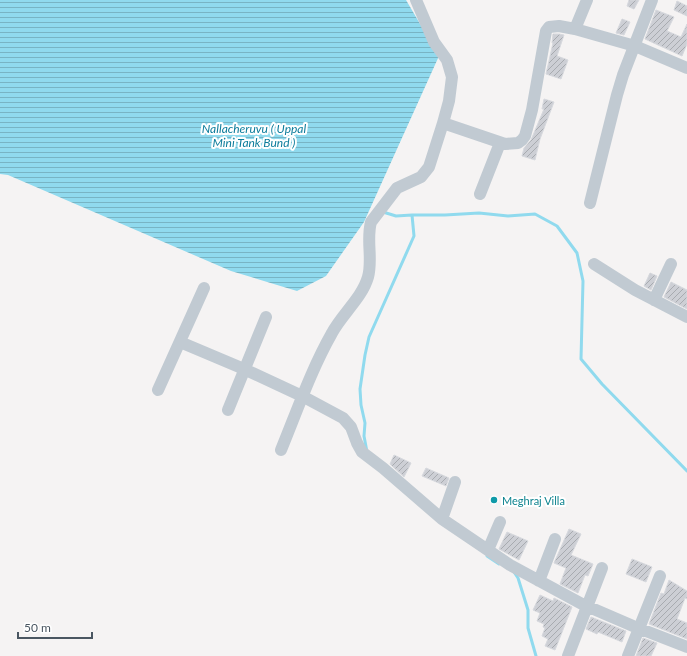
<svg xmlns="http://www.w3.org/2000/svg" width="687" height="656" font-family="Lato,sans-serif">
	<defs>
		<pattern id="water-rules" width="6" height="5" patternUnits="userSpaceOnUse"><rect width="6" height="5" fill="#90daee"/><path d="M0 2.5h6" fill="none" stroke="#78b4c4"/></pattern>
		<pattern id="building-hatch" width="6" height="6" patternUnits="userSpaceOnUse"><rect width="6" height="6" fill="#cdcfd5"/><path d="M-1 1l2-2M0 6l6-6M5 7l2-2" fill="none" stroke="#a8abb0"/></pattern>
	</defs>
	<rect width="100%" height="100%" fill="#f5f3f3"/>
	<path fill="url(#water-rules)" d="M 0,0 L 406,0 L 439,56 L 364,222 L 326,276 L 297,291 L 231,271 L 8,175 L 0,174 Z"/>
	<g fill="none" stroke-linecap="round" stroke-linejoin="round">
		<path stroke="#90daee" stroke-width="3" d="M 412,215 L 445,215 L 479,213 L 508,216 L 535,214 L 557,226 L 577,253 L 583,281 L 581,359 L 602,384 L 687,471
			M 367,452 L 364,436 L 365,423 L 361,405 L 360,389 L 365,355 L 369,337 L 414,236 L 412,215 L 396,216 L 383,212
			M 487,556 L 499,564
			M 514,572 L 518,578 L 528,610 L 528,628 L 536,656"/>
	</g>
	<path fill="url(#building-hatch)" stroke="#d7d9de" d="M 629,0 L 639,0 L 634,9 L 627,6 Z
		M 677,1 L 687,6 L 687,16 L 674,10 Z
		M 656,10 L 674,17 L 667,31 L 681,37 L 687,24 L 687,44 L 682,56 L 645,39 Z
		M 622,19 L 630,22 L 624,35 L 616,33 Z
		M 553,34 L 559,34 L 564,35 L 557,56 L 568,60 L 561,79 L 546,74 L 553,43 L 552,43 Z
		M 544,99 L 554,102 L 540,139 L 535,160 L 522,156 L 524,148 L 531,140 L 544,109 L 542,109 Z
		M 650,273 L 657,276 L 651,290 L 644,286 Z
		M 671,282 L 687,290 L 687,309 L 664,297 Z
		M 394,455 L 411,463 L 404,477 L 390,464 Z
		M 426,468 L 449,478 L 446,486 L 422,476 Z
		M 569,529 L 581,534 L 571,555 L 593,564 L 588,576 L 585,575 L 578,593 L 560,584 L 566,568 L 554,563 Z
		M 507,532 L 528,541 L 519,560 L 499,549 Z
		M 632,559 L 652,567 L 646,582 L 626,574 Z
		M 669,580 L 687,591 L 687,599 L 685,598 L 677,619 L 687,623 L 687,639 L 649,624 L 661,593 L 664,594 Z
		M 540,595 L 553,601 L 554,598 L 572,607 L 555,650 L 545,646 L 548,639 L 542,636 L 545,628 L 543,627 L 544,624 L 537,621 L 540,613 L 533,610 Z
		M 591,617 L 626,631 L 622,642 L 598,632 L 597,634 L 586,629 Z
		M 643,638 L 657,643 L 651,656 L 636,656 Z"/>
	<g fill="none" stroke-linecap="round" stroke-linejoin="round">
		<path stroke="#c1cad2" stroke-width="12" d="M 416,0 L 434,42 L 447,60 L 452,77 L 449,101 L 443,123
			M 575,29 L 587,0
			M 480,194 L 500,143
			M 590,203 L 617,95 L 623,75 L 652,0
			M 594,264 L 635,290 L 687,317
			M 654,300 L 671,264
			M 180,342 L 244,369 L 302,396 L 343,418 L 351,427 L 357,443 L 362,452 L 383,468 L 442,519 L 510,565 L 582,604 L 633,626 L 687,647
			M 158,390 L 204,288
			M 228,410 L 266,317
			M 281,450 C 297,411 311,370 332,333 C 342,314 362,298 368,277 C 373,259 366,240 371,222 L 397,188 L 421,177 L 429,167 L 443,123 L 505,144 L 518,143 L 522,140 L 525,136 L 532,110 L 546,31 L 549,27 L 559,26 L 575,29 L 635,46 L 687,68
			M 442,519 L 455,482
			M 488,550 L 500,522
			M 539,581 L 555,539
			M 568,656 L 602,568
			M 628,656 L 660,576"/>
	</g>
	<circle fill="#0f9aa8" stroke="#fff" stroke-width="1.5" cx="494" cy="500" r="4"/>
	<g text-anchor="middle" dominant-baseline="central" stroke-width="4" stroke-linejoin="round" paint-order="stroke">
		<g font-size="11" fill="#0d838f" stroke="#fff" text-anchor="start">
			<text x="502" y="500">Meghraj Villa</text>
		</g>
		<g font-size="12" font-style="italic" fill="#0c7c9b" stroke="#fff">
			<text x="254" y="128">Nallacheruvu ( Uppal<tspan x="254" dy="14">Mini Tank Bund )</tspan></text>
		</g>
	</g>
	<path d="M18 632v6h74v-6" fill="none" stroke="#4a5661" stroke-width="2"/>
	<text x="24" y="632" font-size="12" fill="#4a5661" stroke="#ffffff" stroke-width="3" paint-order="stroke">50 m</text>
</svg>
